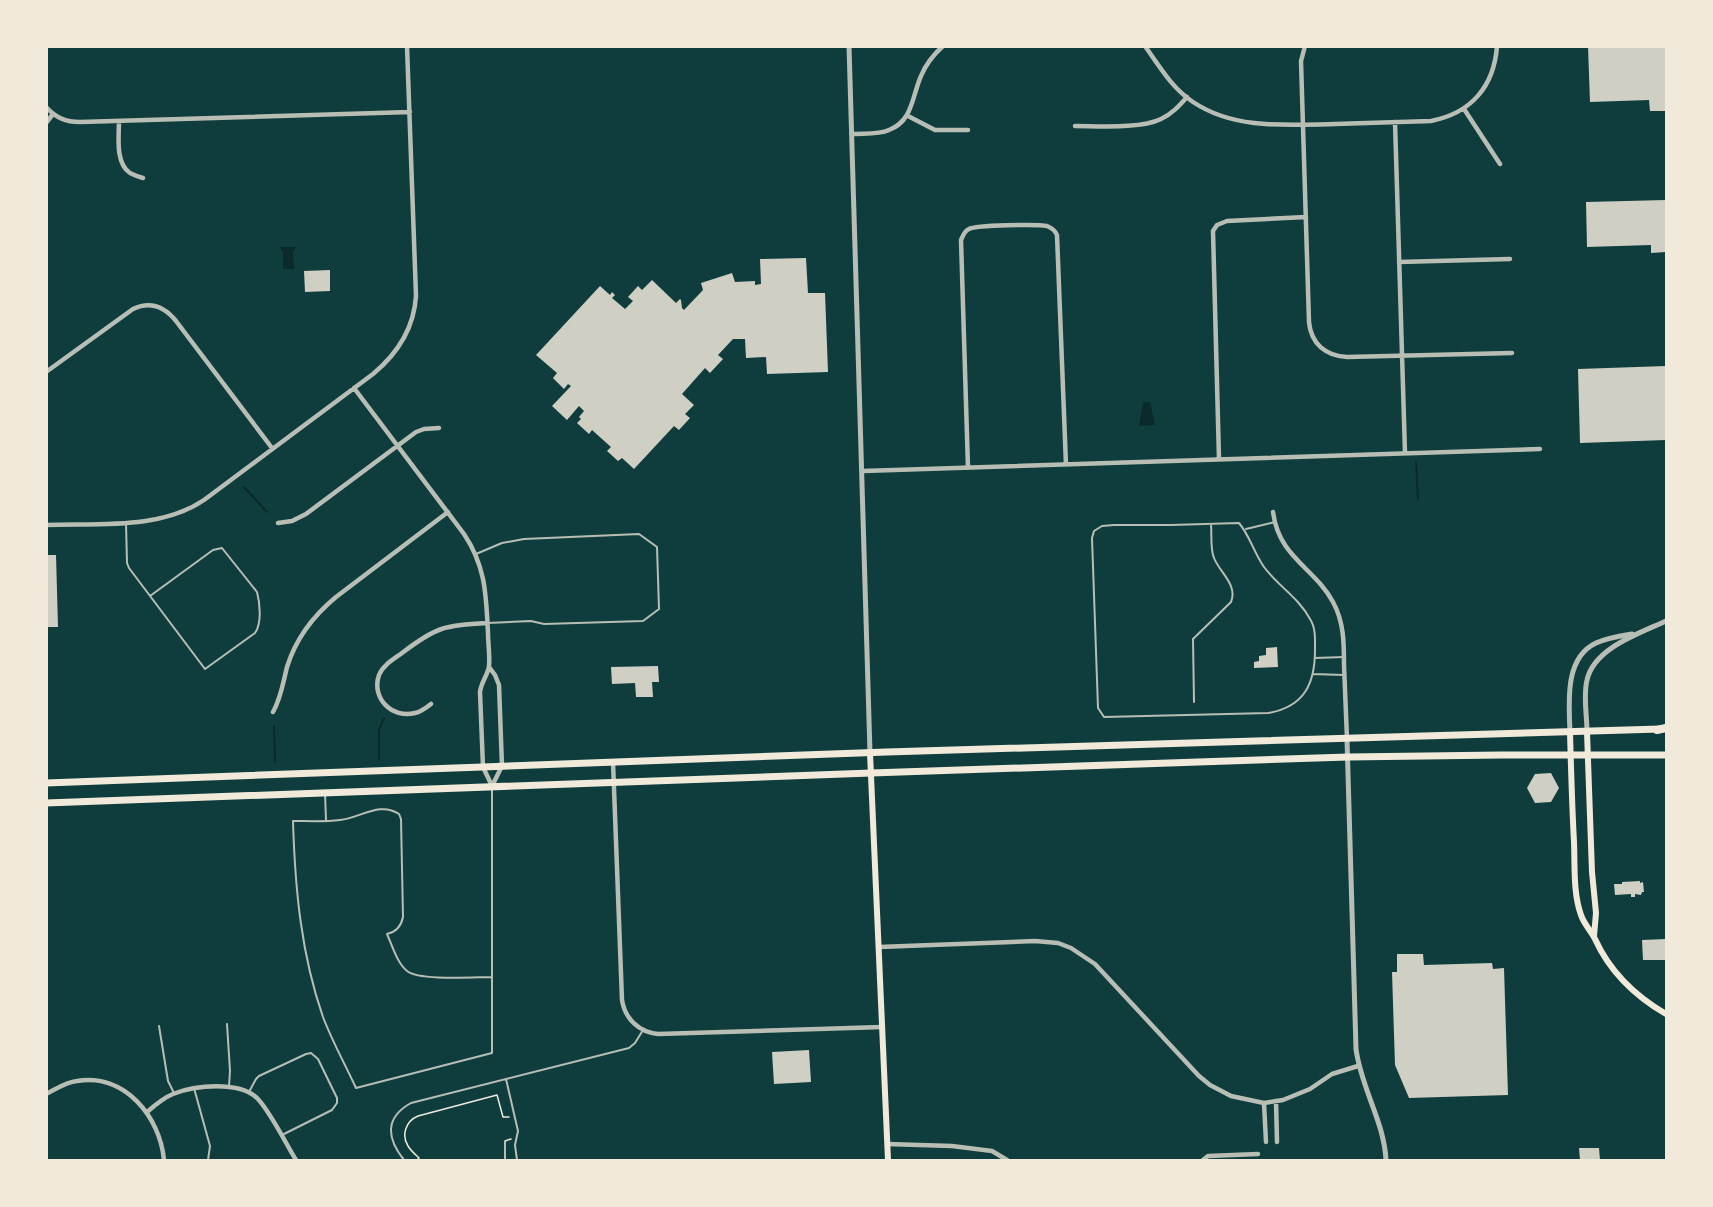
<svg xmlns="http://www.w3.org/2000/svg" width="1713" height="1207" font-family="Figtree,sans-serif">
	<rect width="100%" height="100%" fill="#0f3d3e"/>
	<path fill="#0a2a2b" d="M 281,247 L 295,247 L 295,250 L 293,251 L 294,269 L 283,269 L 283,251 L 281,251 Z
		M 1143,402 L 1150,402 L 1155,425 L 1139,426 Z"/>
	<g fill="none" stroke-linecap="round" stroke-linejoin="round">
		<path stroke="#0a2a2b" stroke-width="2" d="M 1416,462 L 1418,500
			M 244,487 L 267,512
			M 274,726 L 275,762
			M 379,759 L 379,730 L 384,718"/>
	</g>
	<path fill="#cfcfc3" d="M 1588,46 L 1666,46 L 1666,111 L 1650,111 L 1649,100 L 1590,102 Z
		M 1666,200 L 1666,252 L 1651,253 L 1651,245 L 1587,247 L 1586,202 Z
		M 806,258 L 808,293 L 825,293 L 828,372 L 767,374 L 766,357 L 746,358 L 745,339 L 733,339 L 718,355 L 723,359 L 710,373 L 705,368 L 682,394 L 694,405 L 685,414 L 690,418 L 679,430 L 674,426 L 634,469 L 622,458 L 618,461 L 607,451 L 611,447 L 592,430 L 589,434 L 577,423 L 581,419 L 579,417 L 584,411 L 579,406 L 567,420 L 552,406 L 571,386 L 568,384 L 564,389 L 553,378 L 557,373 L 536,355 L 600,286 L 610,295 L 612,292 L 615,295 L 612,298 L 625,309 L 633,301 L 628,297 L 638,286 L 642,290 L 652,280 L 676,303 L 680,299 L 681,300 L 682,308 L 684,310 L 703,290 L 701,283 L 732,273 L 735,282 L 755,281 L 755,285 L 761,284 L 760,259 Z
		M 330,270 L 330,291 L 305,292 L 304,271 Z
		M 1666,366 L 1666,440 L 1580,443 L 1578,369 Z
		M 46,555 L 56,555 L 58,627 L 46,627 Z
		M 1277,647 L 1278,667 L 1254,668 L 1254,662 L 1259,661 L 1259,656 L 1266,655 L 1266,648 Z
		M 658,666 L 659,682 L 652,682 L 653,697 L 636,697 L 635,683 L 612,684 L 611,667 Z
		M 1551,773 L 1559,788 L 1551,802 L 1535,803 L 1527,788 L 1535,774 Z
		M 1640,881 L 1640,883 L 1643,882 L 1644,892 L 1642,892 L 1641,895 L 1635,894 L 1635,897 L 1631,897 L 1631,894 L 1615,895 L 1614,884 L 1622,884 L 1622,882 Z
		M 1666,939 L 1666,960 L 1643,960 L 1642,940 Z
		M 1397,954 L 1423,954 L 1424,965 L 1492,963 L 1493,969 L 1504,968 L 1508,1095 L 1409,1098 L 1395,1065 L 1392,972 L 1397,972 Z
		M 809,1050 L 811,1082 L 774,1084 L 772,1052 Z
		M 1579,1148 L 1599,1148 L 1600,1160 L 1580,1160 Z"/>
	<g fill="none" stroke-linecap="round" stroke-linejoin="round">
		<path stroke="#f1e9da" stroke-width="1.5" d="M 417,1160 L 419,1158 C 416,1155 411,1151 408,1146 C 401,1135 406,1121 418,1116 L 497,1095 L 503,1117 L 509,1117
			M 505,1160 L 505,1141 L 511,1139"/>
		<path stroke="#b8beb3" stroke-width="2" d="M 126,523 L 127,563 L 129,568 L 205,669 L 255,633 C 262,623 260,603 257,592 L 222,548 L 213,550 L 150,596
			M 1239,523 C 1250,536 1254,553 1264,567 C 1278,586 1299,598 1310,619 C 1316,628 1315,640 1315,650 C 1315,684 1304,707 1268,713 L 1104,717 L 1098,708 L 1092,538 L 1094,531 L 1102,526 L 1114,525 L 1171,525 Z
			M 1246,529 L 1275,522
			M 476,554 L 502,543 L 524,539 L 639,534 L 657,547 L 659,609 L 643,621 L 544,624 L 531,621 L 487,623
			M 1315,658 L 1344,657
			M 1313,674 L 1343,675
			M 1194,702 L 1193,639 L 1231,602 C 1238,585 1220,573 1214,558 C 1210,549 1212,535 1211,524
			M 492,787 L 492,1053 L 356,1088 C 345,1064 332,1041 323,1017 C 301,954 295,888 293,821 C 308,821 325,822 340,820 C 360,818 380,801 399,814 L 401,819 L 403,917 C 401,927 396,932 387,934 C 392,945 397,963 407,971 C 419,981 475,977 492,977
			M 325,793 L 326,820
			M 227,1024 L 230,1071 L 229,1086
			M 159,1026 L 168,1081 L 174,1093
			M 506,1079 L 518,1131 L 515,1145 L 517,1160
			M 194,1088 L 210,1146 L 208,1160
			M 249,1092 L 256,1079 L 259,1076 L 306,1054 L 311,1053 L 318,1059 L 337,1098 L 337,1103 L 332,1110 L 282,1135
			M 404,1160 C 387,1139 384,1118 411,1103 L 629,1048 L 635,1043 L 643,1030"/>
		<path stroke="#b8beb3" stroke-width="4.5" d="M 1145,46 C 1159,66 1172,88 1193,102 C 1235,130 1287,125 1335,124 C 1367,123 1399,122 1431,121 C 1471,113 1494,87 1497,46
			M 1305,46 L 1301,61 L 1309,322 C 1311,344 1326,356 1347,357 L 1512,353
			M 46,107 C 56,118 66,122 80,122 L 410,112
			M 1464,109 L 1500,164
			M 908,116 L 935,130 L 968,130
			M 119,121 C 119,136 115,163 130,173 C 134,175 139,177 143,178
			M 1395,122 L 1405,453
			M 46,123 L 53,114
			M 1075,126 C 1099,126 1141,129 1161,119 C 1172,114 1179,106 1187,97
			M 852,134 C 864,133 878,135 889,130 C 913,121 912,96 921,76 C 926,64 933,55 943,46
			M 1399,262 L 1510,259
			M 46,372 L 133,309 C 150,301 164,306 176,321 L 272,448
			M 354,388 L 464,534 C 486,567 486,595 488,633 C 488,643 490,655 489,666 C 488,675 481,682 480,692 L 483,767 L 492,786
			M 1219,459 L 1213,231 L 1217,225 L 1227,221 L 1306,217
			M 968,468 L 961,240 C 963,236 964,231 969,229 C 976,225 1038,224 1047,226 C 1052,228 1055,230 1057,235 L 1066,465
			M 863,471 L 1540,449
			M 1273,512 C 1279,558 1314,567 1333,602 C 1344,622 1344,643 1344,665 C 1345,689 1346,714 1347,739
			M 278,523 L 292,521 L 306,514 L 416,432 L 424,429 L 439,428
			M 46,525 C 98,523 160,530 204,500 L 373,374 C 397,354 414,328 416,296 L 407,46
			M 489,667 L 495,675 L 499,685 L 502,766 L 492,786
			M 431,704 C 426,708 421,712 415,713 C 392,719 371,698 379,675 C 383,665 394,659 402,653 C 436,627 445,625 487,623
			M 273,712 C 281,698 283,683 287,667 C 296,638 313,616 336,597 L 448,512
			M 613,762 L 622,1000 C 625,1019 639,1032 658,1034 L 882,1027
			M 879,947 L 1035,941 L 1058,943 L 1071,948 L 1095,964 L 1199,1076 L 1210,1085 L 1231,1096 L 1264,1103 L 1283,1100 L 1310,1089 L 1332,1074 L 1358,1066
			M 46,1094 C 56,1089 66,1082 77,1081 C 125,1073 160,1117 164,1160
			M 1276,1101 L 1277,1142
			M 1264,1103 L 1266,1142
			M 147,1112 C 155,1105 163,1098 173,1094 C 195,1085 239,1081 257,1098 C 270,1111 286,1144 296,1160
			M 887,1144 L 952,1146 L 992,1151 L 1007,1160
			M 1203,1160 L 1208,1156 L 1258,1154"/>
		<path stroke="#b8beb3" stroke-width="5" d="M 849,46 L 870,753
			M 1570,732 C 1569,703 1564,658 1596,643 C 1607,638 1620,636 1632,634
			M 1587,732 C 1587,715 1583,696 1587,680 C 1594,648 1640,633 1666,621
			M 1347,739 L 1356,1049 C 1361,1088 1384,1121 1386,1160"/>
		<path stroke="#f1e9da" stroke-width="6" d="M 1570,732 C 1571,769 1572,806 1574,842 C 1575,866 1573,893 1581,915 C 1584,924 1591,931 1595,939 C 1610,972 1635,996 1666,1014
			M 1587,732 L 1592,872 L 1596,913 L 1594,936
			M 870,753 L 888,1160"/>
		<path stroke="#f1e9da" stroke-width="7" d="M 46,783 L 887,752 L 1660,729
			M 46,803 L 871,773 L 1348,757 L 1501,755 L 1666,755"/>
		<path stroke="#f1e9da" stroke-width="8" d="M 1657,730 L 1666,728"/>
	</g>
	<rect width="1713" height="1207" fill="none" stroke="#f1e9da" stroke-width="96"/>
</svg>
